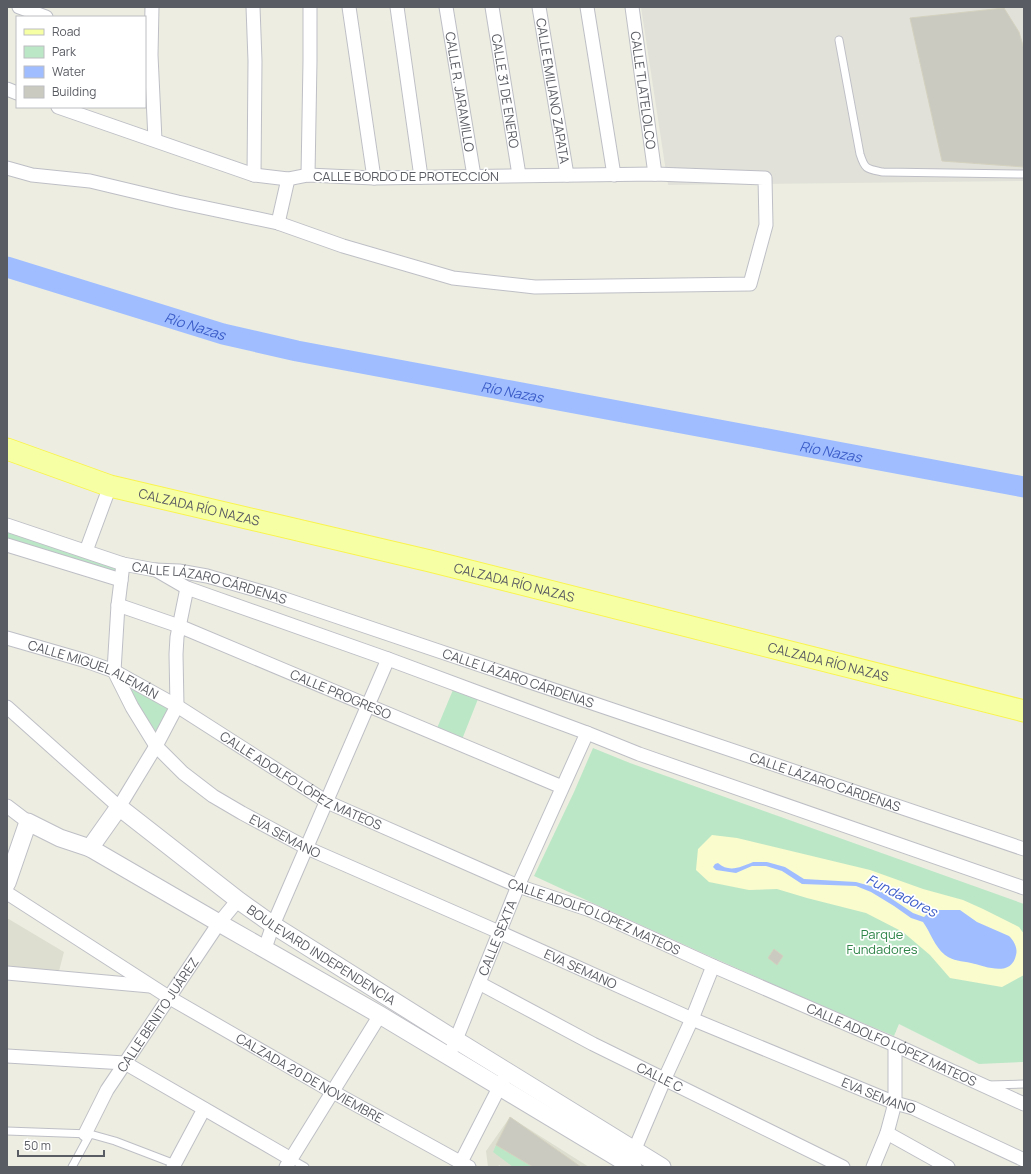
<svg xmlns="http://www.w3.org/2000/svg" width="1031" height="1174" font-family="Manrope,sans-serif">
	<rect width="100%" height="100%" fill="#edeee1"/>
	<path fill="#e1e1d9" d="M 641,7 L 1024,7 L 1024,181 L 668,185 Z"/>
	<path fill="#deded0" d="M 7,918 L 64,952 L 59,971 L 7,968 Z
		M 510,1117 L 589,1167 L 502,1167 L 499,1165 L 498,1167 L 488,1167 L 486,1151 Z"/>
	<path fill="#bce7c7" d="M 7,526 L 119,563 L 117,577 L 7,544 Z
		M 122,679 L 171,706 L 155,732 L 155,731 Z
		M 455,685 L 480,694 L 461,742 L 435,733 Z
		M 593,748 L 630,763 L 1024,904 L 1024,1062 L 979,1064 L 899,1024 L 894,1036 C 773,986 654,931 534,876 L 574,792 Z
		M 496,1145 L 533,1167 L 513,1167 L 493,1152 Z"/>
	<path fill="#fbfcce" d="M 712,835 L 737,838 L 870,870 L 923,889 L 963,900 L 983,909 L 1019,927 L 1024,934 L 1024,975 L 1002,987 L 950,978 L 930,955 L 903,932 L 866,913 L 807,898 L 777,889 L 749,890 L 709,882 L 696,870 L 698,849 Z"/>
	<path fill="#a0beff" d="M 753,862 L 767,862 L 785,867 L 804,879 L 856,882 L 874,887 L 913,913 L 924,917 L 931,910 L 960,910 L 977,922 L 1009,936 C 1014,941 1018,948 1016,955 C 1011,978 985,966 971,963 C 962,961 953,961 945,955 C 934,946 931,933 923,922 L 911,918 L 894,906 L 871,892 L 856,886 L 802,884 L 782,871 L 766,866 L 752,866 L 736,873 L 716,870 L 713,867 L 715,864 L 718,863 C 729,873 741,867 753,862 Z"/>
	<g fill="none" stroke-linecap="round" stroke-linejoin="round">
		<path stroke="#a0beff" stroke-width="21" id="s1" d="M 7,267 L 223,334 L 297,351 L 1024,487"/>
	</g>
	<path fill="#cbcac0" stroke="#d3d1bf" d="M 1004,8 L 1019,32 L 1024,49 L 1024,167 L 942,161 L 910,18 Z
		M 774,949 L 783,956 L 777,965 L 768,958 Z
		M 510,1117 L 581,1167 L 533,1167 L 496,1145 Z"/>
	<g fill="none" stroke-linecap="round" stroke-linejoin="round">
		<g stroke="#bebfc6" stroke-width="9">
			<path id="service" d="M 839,40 L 860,154 C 865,170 867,169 883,172 L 1024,174
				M 988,1085 L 1024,1084
				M 7,1131 L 90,1134 L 115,1141 L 175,1164
				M 291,1159 L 305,1167
				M 72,1167 L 90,1134"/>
		</g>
		<g stroke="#bebfc6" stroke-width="15">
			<g id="minor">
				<path d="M 19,7 L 46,17"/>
				<path d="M 152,7 L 151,55 L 155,140"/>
				<path d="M 253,7 L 255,61 L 254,175"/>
				<path d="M 349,7 L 374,178"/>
				<path d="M 397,7 L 421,177"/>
				<path id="s2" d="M 446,7 L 474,176"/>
				<path id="s3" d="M 492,7 L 519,175"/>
				<path id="s4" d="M 539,7 L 567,175"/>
				<path d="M 587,7 L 614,175"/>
				<path id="s5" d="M 632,7 L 655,174"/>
				<path d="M 7,89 L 17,93"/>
				<path d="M 7,168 L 32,175 L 90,181 L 178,202 L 278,223 L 343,246 L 453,278 L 535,287 L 750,284 L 766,225 L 765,178 L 655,174 L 374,178 L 308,175 L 288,179 L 254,175 L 58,107"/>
				<path d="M 308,175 L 310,61 L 310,7"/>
				<path d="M 278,223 L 288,179"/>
				<path id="s6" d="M 7,525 L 123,564 L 155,570 L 179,571 L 207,576 L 270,594 L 1024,849"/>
				<path d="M 7,545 L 121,580"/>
				<path d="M 86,551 L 110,486"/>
				<path id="s7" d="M 123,564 L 118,605 L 114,671 L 132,707 L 156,746 L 183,773 L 213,796 L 242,813 L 307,848 L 499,932 L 692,1019 L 895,1103 L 913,1108 L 1024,1160"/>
				<path d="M 156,570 L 187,588 L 388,659 L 587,733 L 639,754 L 1024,888"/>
				<path id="s8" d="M 118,605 L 179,626 L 562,787"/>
				<path id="s9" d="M 7,638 L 83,660 L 114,671 L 177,706 L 327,802 L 518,886 L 590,910 L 713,966 L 895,1045 L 1024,1104"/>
				<path d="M 7,707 L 119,807 L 156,746 L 177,706 L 176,654 L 177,637 L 187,588"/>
				<path d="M 7,806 L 28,822"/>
				<path id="s10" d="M 7,893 L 170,998 L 333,1092 L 469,1167"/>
				<path d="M 265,948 L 273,925 L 388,659"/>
				<path d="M 7,973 L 150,986"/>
				<path id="s11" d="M 479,983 L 593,1044 L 843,1167"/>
				<path id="s12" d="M 453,1047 L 518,886 L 587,733"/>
				<path d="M 7,1056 L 125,1063 L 291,1159"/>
				<path d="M 887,1133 L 948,1167"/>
				<path id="s13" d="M 85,1134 L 107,1090 L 219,923 L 238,900"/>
				<path d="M 631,1158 L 665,1078 L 692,1019 L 713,966"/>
				<path d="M 461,1162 L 503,1080"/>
				<path d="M 173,1167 L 204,1109"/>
				<path d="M 286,1167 L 380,1015"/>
				<path d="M 873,1167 L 887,1133 L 895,1103 L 895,1045"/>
			</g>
		</g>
		<g stroke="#bebfc6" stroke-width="19">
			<g id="tertiary">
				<path id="s14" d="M 90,848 L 119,807 L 238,900 L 273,925 L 456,1040 L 662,1167"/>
				<path d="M 7,883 L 28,822 L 60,838 L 90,848 L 219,923 L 380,1015 L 633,1167"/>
			</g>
		</g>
		<g stroke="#f9f44f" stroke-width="23">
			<g id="primary">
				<path id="s15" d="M 7,449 L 110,486 L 430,561 L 1024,711"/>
			</g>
		</g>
		<use href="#service" stroke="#fff" stroke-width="7"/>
		<use href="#minor" stroke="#fff" stroke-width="13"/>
		<use href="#tertiary" stroke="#fff" stroke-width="17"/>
		<use href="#primary" stroke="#f7ffa5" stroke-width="21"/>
	</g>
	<g text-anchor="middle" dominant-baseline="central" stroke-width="3.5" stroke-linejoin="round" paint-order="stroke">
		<g font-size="13" fill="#5a5c63" stroke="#fff">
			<text stroke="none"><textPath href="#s3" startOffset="85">CALLE 31 DE ENERO</textPath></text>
			<text stroke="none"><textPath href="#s4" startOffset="85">CALLE EMILIANO ZAPATA</textPath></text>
			<text stroke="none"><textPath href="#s5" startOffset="84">CALLE TLATELOLCO</textPath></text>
			<text stroke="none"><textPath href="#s2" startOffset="86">CALLE R. JARAMILLO</textPath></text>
			<text x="406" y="176">CALLE BORDO DE PROTECCIÓN</text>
			<text stroke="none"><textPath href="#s15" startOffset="201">CALZADA RÍO NAZAS</textPath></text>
			<text stroke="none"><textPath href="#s15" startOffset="525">CALZADA RÍO NAZAS</textPath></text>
			<text stroke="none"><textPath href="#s6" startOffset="211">CALLE LÁZARO CÁRDENAS</textPath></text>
			<text stroke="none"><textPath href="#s15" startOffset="849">CALZADA RÍO NAZAS</textPath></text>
			<text stroke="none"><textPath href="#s9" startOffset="92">CALLE MIGUEL ALEMÁN</textPath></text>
			<text stroke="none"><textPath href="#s6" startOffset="535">CALLE LÁZARO CÁRDENAS</textPath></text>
			<text stroke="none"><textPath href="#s8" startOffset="240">CALLE PROGRESO</textPath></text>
			<text stroke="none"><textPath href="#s9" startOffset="329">CALLE ADOLFO LÓPEZ MATEOS</textPath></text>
			<text stroke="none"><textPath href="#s6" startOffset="859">CALLE LÁZARO CÁRDENAS</textPath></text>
			<text stroke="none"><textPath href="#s7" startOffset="352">EVA SEMANO</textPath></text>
			<text stroke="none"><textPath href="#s9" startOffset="653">CALLE ADOLFO LÓPEZ MATEOS</textPath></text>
			<text stroke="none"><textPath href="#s12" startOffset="118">CALLE SEXTA</textPath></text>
			<text stroke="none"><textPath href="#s14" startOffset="301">BOULEVARD INDEPENDENCIA</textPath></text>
			<text stroke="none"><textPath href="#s7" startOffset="676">EVA SEMANO</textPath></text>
			<text stroke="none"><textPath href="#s13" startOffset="140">CALLE BENITO JUÁREZ</textPath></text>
			<text stroke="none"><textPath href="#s9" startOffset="977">CALLE ADOLFO LÓPEZ MATEOS</textPath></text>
			<text stroke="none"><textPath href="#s11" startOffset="204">CALLE C</textPath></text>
			<text stroke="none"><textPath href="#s10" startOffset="355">CALZADA 20 DE NOVIEMBRE</textPath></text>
			<text stroke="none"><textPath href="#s7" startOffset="1000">EVA SEMANO</textPath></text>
		</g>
		<g font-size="13" fill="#2f8549" stroke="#fff">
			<text x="882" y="934">Parque<tspan x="882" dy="15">Fundadores</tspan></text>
		</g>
		<g font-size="14" font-style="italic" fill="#3c5dc9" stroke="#fff">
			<text stroke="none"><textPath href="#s1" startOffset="197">Río Nazas</textPath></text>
			<text stroke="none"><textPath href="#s1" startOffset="521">Río Nazas</textPath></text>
			<text stroke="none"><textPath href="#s1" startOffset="845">Río Nazas</textPath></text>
			<text transform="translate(902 895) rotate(27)">Fundadores</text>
		</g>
	</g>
	<rect width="1031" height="1174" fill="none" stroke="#5a5c63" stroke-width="16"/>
	<rect x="16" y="16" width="130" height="92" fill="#ffffff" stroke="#bdbec1"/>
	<rect x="24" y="29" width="20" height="6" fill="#f7ffa5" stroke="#bdbec1"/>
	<text x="52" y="36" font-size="12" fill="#5a5c63">Road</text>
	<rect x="24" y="46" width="20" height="12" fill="#bce7c7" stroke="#bdbec1"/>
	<text x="52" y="56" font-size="12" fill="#5a5c63">Park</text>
	<rect x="24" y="66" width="20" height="12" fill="#a0beff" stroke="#bdbec1"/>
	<text x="52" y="76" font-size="12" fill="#5a5c63">Water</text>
	<rect x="24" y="86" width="20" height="12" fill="#cbcac0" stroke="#bdbec1"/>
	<text x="52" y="96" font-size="12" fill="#5a5c63">Building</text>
	<path d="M18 1150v6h86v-6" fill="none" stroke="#5a5c63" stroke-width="2"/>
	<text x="24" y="1150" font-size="12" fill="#5a5c63" stroke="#ffffff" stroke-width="3" paint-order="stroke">50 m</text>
</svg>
